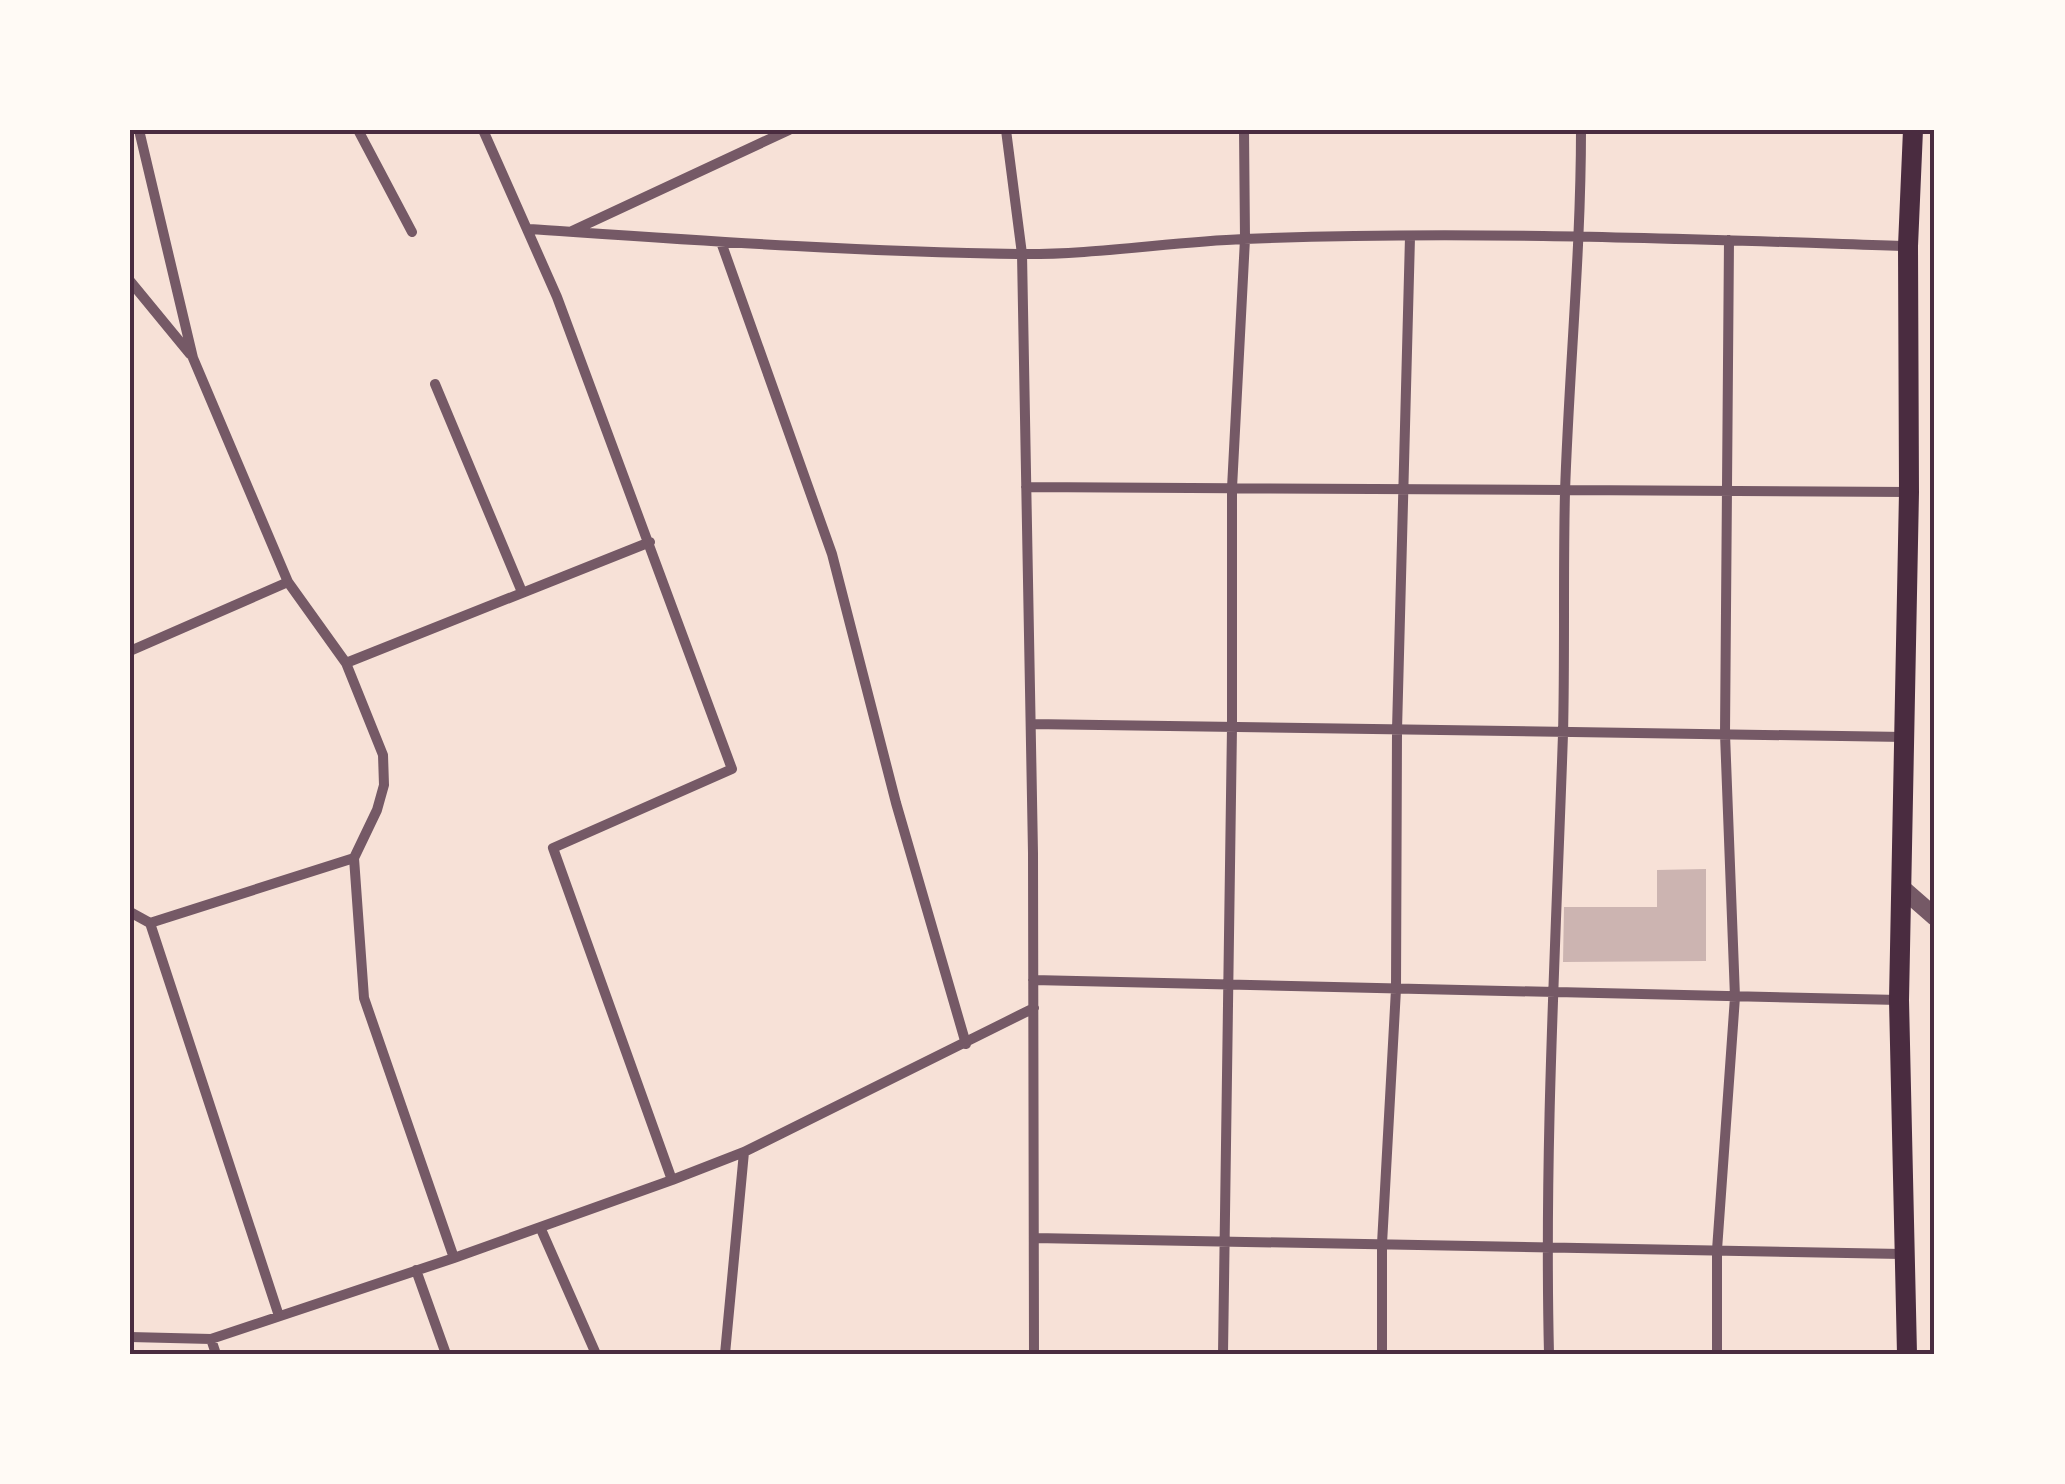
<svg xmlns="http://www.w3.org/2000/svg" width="2065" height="1484" font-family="'Fira Sans',sans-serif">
	<rect width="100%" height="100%" fill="#f7e1d7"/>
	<path fill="#ccb4b1" d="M 1706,869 L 1706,961 L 1563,962 L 1564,907 L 1657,907 L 1657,870 Z"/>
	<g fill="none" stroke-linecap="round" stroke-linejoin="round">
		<path stroke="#755966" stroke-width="10" d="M 139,130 L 193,358 L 288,582 L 346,663 L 383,755 L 384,785 L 377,810 L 354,858 L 364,998 L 454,1258
			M 358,130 L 412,232
			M 483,130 L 557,297 L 732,769 L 553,848 L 672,1180
			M 1006,130 L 1022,254 L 1033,853 L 1034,1354
			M 529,229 C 692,240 855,252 1018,254 C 1093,255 1169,242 1244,239 C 1465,230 1687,239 1908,246
			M 572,231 L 789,130
			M 721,242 L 832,554 L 896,803 L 966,1044
			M 130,281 L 190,354
			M 435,384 L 522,592
			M 1026,487 L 1909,492
			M 130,651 L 288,582
			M 346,663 L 650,542
			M 1031,724 L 1905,737
			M 130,912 L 150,923 L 354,858
			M 150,923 L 279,1316
			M 1033,980 L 1899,1000
			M 540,1227 L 596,1354
			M 1034,1238 L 1902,1254
			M 416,1270 L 446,1354
			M 130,1337 L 211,1339 L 454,1258 L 672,1180 L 744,1152 L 1034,1008
			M 211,1339 L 216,1354
			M 725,1354 L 744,1152
			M 1223,1354 L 1232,727 L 1232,488 L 1245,239 L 1244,130
			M 1382,1354 L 1382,1244 L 1396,989 L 1397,730 L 1410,237
			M 1549,1354 C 1544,1147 1556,941 1563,734 C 1565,654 1563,573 1565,492 C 1569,371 1581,251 1581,130
			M 1717,1354 L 1717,1250 L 1735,997 L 1725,734 L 1729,240"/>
		<path stroke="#755966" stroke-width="18" d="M 1903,889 L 1935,917"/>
		<path stroke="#4a2c40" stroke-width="20" d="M 1907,1354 L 1899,1000 L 1909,492 L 1908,246 L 1913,130"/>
	</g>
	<rect width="2065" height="1484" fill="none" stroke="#fffaf5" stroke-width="265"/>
	<rect x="132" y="132" width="1800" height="1220" fill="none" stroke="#4a2c40" stroke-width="4"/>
</svg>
